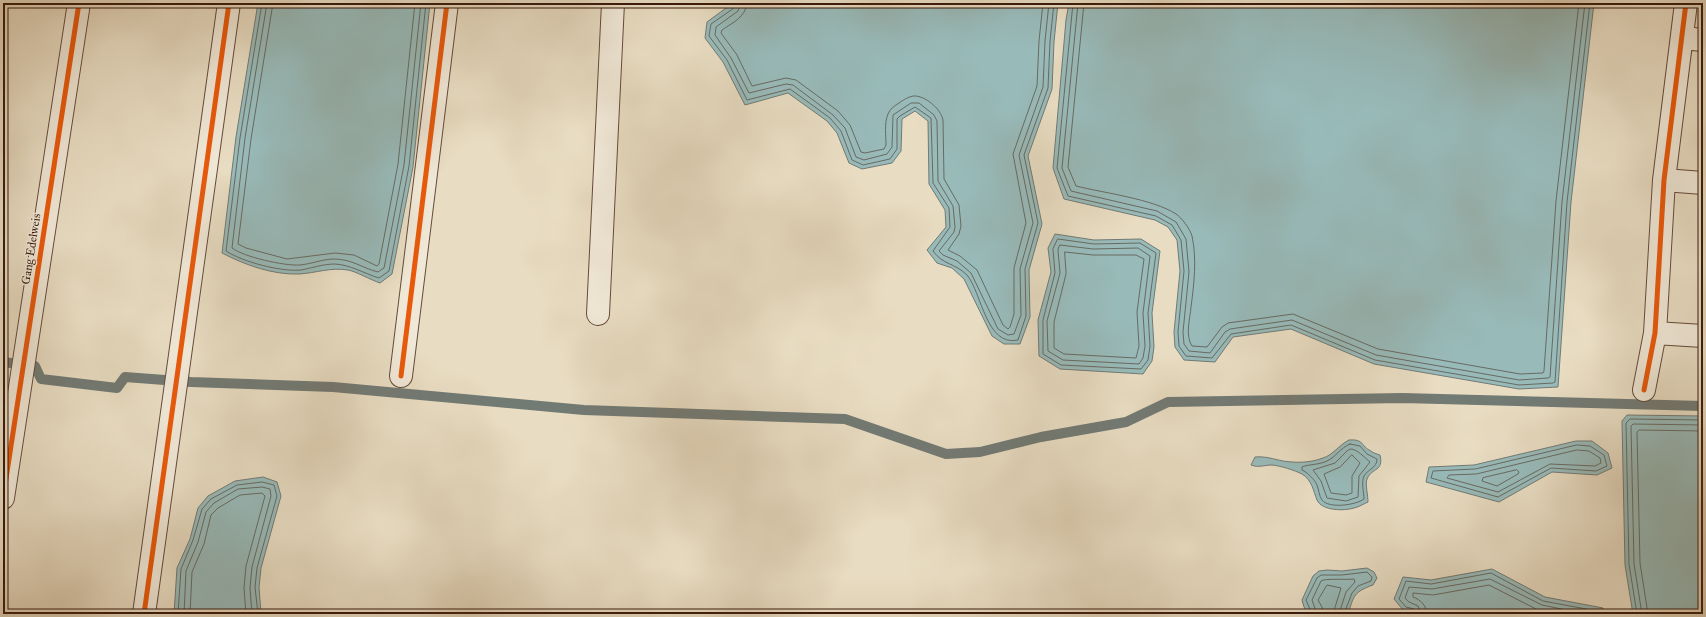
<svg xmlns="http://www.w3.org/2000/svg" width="1706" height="617" font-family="'IM FELL Great Primer',serif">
	<rect width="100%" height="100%" fill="#e8dcc2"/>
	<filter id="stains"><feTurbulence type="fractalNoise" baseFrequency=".005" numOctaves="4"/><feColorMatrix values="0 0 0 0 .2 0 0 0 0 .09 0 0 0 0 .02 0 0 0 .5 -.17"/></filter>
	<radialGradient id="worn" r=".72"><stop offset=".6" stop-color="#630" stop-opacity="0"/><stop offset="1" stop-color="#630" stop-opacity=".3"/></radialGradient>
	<path fill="#98bab9" stroke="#727a74" d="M 258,3 L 430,3 L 413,167 L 392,274 L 380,283 C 371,280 355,271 348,270 C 331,267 316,273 299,274 C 273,275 245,265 222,253 L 236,137 Z
		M 733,3 L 1058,3 L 1054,42 L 1052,89 L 1028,156 L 1042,224 L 1029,270 L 1030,317 L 1020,344 L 1004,344 L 992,336 L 964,279 L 952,268 L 937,263 L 927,250 L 946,227 L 945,210 L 929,184 L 928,121 L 915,111 L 902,119 L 901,151 L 892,163 L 862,169 L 849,163 L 837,133 L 827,121 L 788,93 L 745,105 L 723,62 L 705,38 L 707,22 Z
		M 1069,3 L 1594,3 L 1571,202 L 1558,387 L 1519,389 L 1374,364 L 1291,329 L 1233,337 L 1215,362 L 1184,360 L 1175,347 L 1174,332 L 1180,271 L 1177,240 L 1168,227 L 1155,220 L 1064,199 L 1053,168 L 1066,20 Z
		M 1055,234 L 1094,240 L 1141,239 L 1160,251 L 1152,313 L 1154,347 L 1152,361 L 1143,374 L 1060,369 L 1039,356 L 1038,320 L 1051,272 L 1048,248 Z
		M 1627,415 L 1703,416 L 1703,614 L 1633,614 L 1625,565 L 1622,421 Z
		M 1349,440 C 1365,439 1360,446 1371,451 C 1373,453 1377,454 1380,455 C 1384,472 1372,467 1367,479 C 1365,484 1368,495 1368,502 C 1363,504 1359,507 1354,508 C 1344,511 1322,511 1317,500 C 1313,490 1312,480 1302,474 C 1294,470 1281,466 1272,465 C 1264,465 1259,468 1251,465 L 1255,457 C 1265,456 1273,459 1283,461 C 1296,463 1310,463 1323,458 C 1333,455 1339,445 1349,440 Z
		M 1576,441 L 1592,441 L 1608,453 L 1612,468 L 1597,475 L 1552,472 L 1499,502 L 1426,482 L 1429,467 L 1474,465 Z
		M 263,477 L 277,482 L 281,496 L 261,568 L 259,587 L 261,614 L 174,614 L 177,568 L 190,539 L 198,508 L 208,496 L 235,481 Z
		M 1367,568 L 1374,572 L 1377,578 L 1373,585 C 1354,592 1354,595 1348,614 L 1309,614 L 1304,607 L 1302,600 L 1313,576 L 1319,571 L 1327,570 L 1342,571 Z
		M 1492,569 L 1545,597 L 1603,608 L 1603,614 L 1421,614 L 1404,611 L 1394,599 L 1403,577 L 1431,580 Z"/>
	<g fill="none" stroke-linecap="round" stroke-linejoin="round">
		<path stroke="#686a62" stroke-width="1" d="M 262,3 L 240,138 L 226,251 C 243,262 281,272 301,270 C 312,268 323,264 335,264 C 351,265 363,273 379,278 L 389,271 L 409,166 L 426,3
			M 267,3 L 245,138 L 232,248 C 244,257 284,266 300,265 C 311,264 323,259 334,259 C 352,259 362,268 378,272 L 384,268 L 404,165 L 421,3
			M 273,3 L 251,139 L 238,244 L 246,248 L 287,259 L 335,253 L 354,255 L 377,266 L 379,264 L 398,164 L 415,3
			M 736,3 L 734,8 L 711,24 L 709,36 L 727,60 L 747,100 L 790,89 L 830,118 L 841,131 L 852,160 L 863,165 L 890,159 L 897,149 L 897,119 L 900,116 L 915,107 L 931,118 L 933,183 L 949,208 L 950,227 L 933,251 C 943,265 955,263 967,275 C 982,293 986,347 1018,340 L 1026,316 L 1025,269 L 1038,223 L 1024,155 L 1048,88 L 1050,41 L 1054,3
			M 741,3 L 738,11 L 716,27 L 715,35 L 731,58 L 749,93 L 786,84 L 793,85 L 833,115 L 845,128 L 856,157 L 864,160 L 887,154 L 892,147 L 893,115 L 911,103 L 919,103 L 934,115 L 937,121 L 938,181 L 953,206 L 955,227 L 954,232 L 939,251 L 943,255 L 957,261 L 971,273 L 998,329 L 1008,335 L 1014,334 L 1021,315 L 1020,269 L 1033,223 L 1019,155 L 1043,87 L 1045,41 L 1049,3
			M 747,3 C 746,17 732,23 722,30 L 721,33 L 737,55 L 752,86 L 786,78 L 796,80 L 838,111 L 850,125 L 861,152 L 865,153 L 884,149 L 886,145 C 886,136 884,123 888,114 C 890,109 894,106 899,103 C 903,100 908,97 913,96 C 925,95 941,109 943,120 L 944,179 L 959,205 L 961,226 L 959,234 L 948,250 L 960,256 L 977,270 L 1003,325 L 1008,329 L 1010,327 L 1014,314 L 1014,268 L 1026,223 L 1013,154 L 1037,86 L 1039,41 L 1043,3
			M 1073,3 L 1057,168 L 1068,196 L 1156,216 L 1172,225 L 1181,240 L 1184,271 L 1178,332 L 1179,346 L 1186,356 L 1212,358 L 1231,334 L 1291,325 L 1375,360 L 1519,385 L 1553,383 L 1555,382 L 1567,202 L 1590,3
			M 1078,3 L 1062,168 L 1071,191 L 1157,211 L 1176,222 L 1186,239 L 1189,272 L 1183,332 L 1184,344 L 1189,351 L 1210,353 L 1225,332 L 1230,329 L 1292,320 L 1376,355 L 1519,380 L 1548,378 L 1550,377 L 1562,202 L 1585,3
			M 1084,3 L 1068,167 L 1076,186 C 1104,193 1153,199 1176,214 C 1182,218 1190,229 1192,236 C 1197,259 1194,284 1191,307 C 1190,318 1185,336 1192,346 L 1207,347 L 1222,327 L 1228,323 L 1293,314 L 1378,349 L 1520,374 L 1543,373 L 1544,371 L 1556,201 L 1579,3
			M 1058,239 L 1094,244 L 1140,243 L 1156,253 L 1148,313 L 1150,346 L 1148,360 L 1141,369 L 1061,365 L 1043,354 L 1043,320 L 1055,273 L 1053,249 Z
			M 1060,245 L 1093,249 L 1138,248 L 1150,256 L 1143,313 L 1145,346 L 1143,358 L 1139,364 L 1063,360 L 1048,351 L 1047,321 L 1060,273 L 1058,250 Z
			M 1065,252 L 1093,255 L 1136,255 L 1144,259 L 1137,312 L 1139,346 L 1136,358 L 1064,354 L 1054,348 L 1054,322 L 1066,274 Z
			M 1350,444 L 1360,446 L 1367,454 L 1377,459 C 1377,468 1368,469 1364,476 C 1361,482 1364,493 1364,499 C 1356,505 1329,509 1322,500 C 1319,496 1319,490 1317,485 C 1315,480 1307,472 1302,470 L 1302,467 C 1309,464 1319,465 1327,461 C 1336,457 1340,448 1350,444 Z
			M 1577,445 L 1590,446 L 1604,455 L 1607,466 L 1596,471 L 1551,468 L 1498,497 L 1431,478 L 1433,471 L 1475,469 Z
			M 1351,449 C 1357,449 1365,458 1370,462 L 1359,476 L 1358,497 L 1346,501 L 1327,498 L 1321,481 L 1313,470 L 1335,463 L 1347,451 Z
			M 1577,450 L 1589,451 L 1600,458 L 1601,463 L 1595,466 L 1550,464 L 1498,492 L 1447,478 L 1449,475 L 1476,474 Z
			M 1352,455 L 1360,463 L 1352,476 L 1352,493 L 1346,495 L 1331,493 L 1324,474 L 1340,467 Z
			M 1517,470 L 1519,472 L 1518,474 L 1497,486 L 1482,481 L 1483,478 Z
			M 178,614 L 181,569 L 193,540 L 202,509 L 211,499 L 237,485 L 262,482 L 274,485 L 277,496 L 257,568 L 255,587 L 258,614
			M 184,614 L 186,571 L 198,542 L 206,512 L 214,503 L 238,489 L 262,487 L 270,489 L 271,496 L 252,567 L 250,588 L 252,614
			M 190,614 L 192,572 L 204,544 L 211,515 L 218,508 L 240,495 L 262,493 L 265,496 L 246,566 L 244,588 L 246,614
			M 1312,614 L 1306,600 L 1317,578 L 1321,575 L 1342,575 L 1367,572 L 1372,577 L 1371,581 L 1358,586 L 1352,593 L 1344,614
			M 1317,614 L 1312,600 L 1321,581 C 1325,578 1347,580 1354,579 L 1355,582 L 1346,592 L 1339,614
			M 1323,614 L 1322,607 L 1318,600 L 1327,585 L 1341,588 L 1333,614
			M 1415,614 L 1414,609 L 1406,607 L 1399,599 L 1406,581 L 1431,584 L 1491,573 L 1543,601 L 1597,611 L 1599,614
			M 1421,614 L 1418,606 L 1409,602 L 1405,598 L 1409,587 L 1432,589 L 1490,579 L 1542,605 L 1586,614
			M 1427,614 C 1426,605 1421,600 1413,597 L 1413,593 L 1433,595 L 1489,585 L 1538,610 L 1554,614
			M 1637,614 L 1629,564 L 1626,423 L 1630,419 L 1703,420
			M 1642,614 L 1634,564 L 1631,426 L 1633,424 L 1703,425
			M 1648,614 L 1640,563 L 1637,432 L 1639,430 L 1703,431"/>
		<path stroke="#727a74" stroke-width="10" d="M 3,362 L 35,366 L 41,379 L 117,388 L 125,377 L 191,382 L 333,387 L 584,410 L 845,419 L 946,454 L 980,452 L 1041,437 L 1126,422 L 1168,402 L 1402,398 L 1703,406"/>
		<g stroke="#654a3a" stroke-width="24">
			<path id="minor" d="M 1683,38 L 1703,40
				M 1664,180 L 1703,183
				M 598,314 L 613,3
				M 1655,333 L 1703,336
				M 401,376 L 447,3
				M 1644,390 L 1655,333 L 1664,180 L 1686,3
				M 3,498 L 79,3
				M 144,614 L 229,3"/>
		</g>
		<use href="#minor" stroke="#f0e8d7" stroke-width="22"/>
		<g stroke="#f0e8d7" stroke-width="8">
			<path id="cycleway" d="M 401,376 L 447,3
				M 1644,390 L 1655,333 L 1664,180 L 1686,3
				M 3,498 L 79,3
				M 144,614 L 229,3"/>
		</g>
		<use href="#cycleway" stroke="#e8590c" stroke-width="5"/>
	</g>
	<g text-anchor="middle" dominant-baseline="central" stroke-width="3" stroke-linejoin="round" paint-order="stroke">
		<g font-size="12" fill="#39190c" stroke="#f0e8d7">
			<text transform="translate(31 249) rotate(-81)">Gang Edelweis</text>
		</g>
	</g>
	<rect width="1706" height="617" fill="none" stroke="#e8dcc2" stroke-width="16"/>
	<rect x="4" y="4" width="1698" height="609" fill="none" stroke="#39190c" stroke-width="2"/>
	<rect x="8" y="8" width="1690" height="601" fill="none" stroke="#39190c"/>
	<rect width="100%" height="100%" filter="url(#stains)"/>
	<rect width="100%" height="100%" fill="url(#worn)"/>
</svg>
